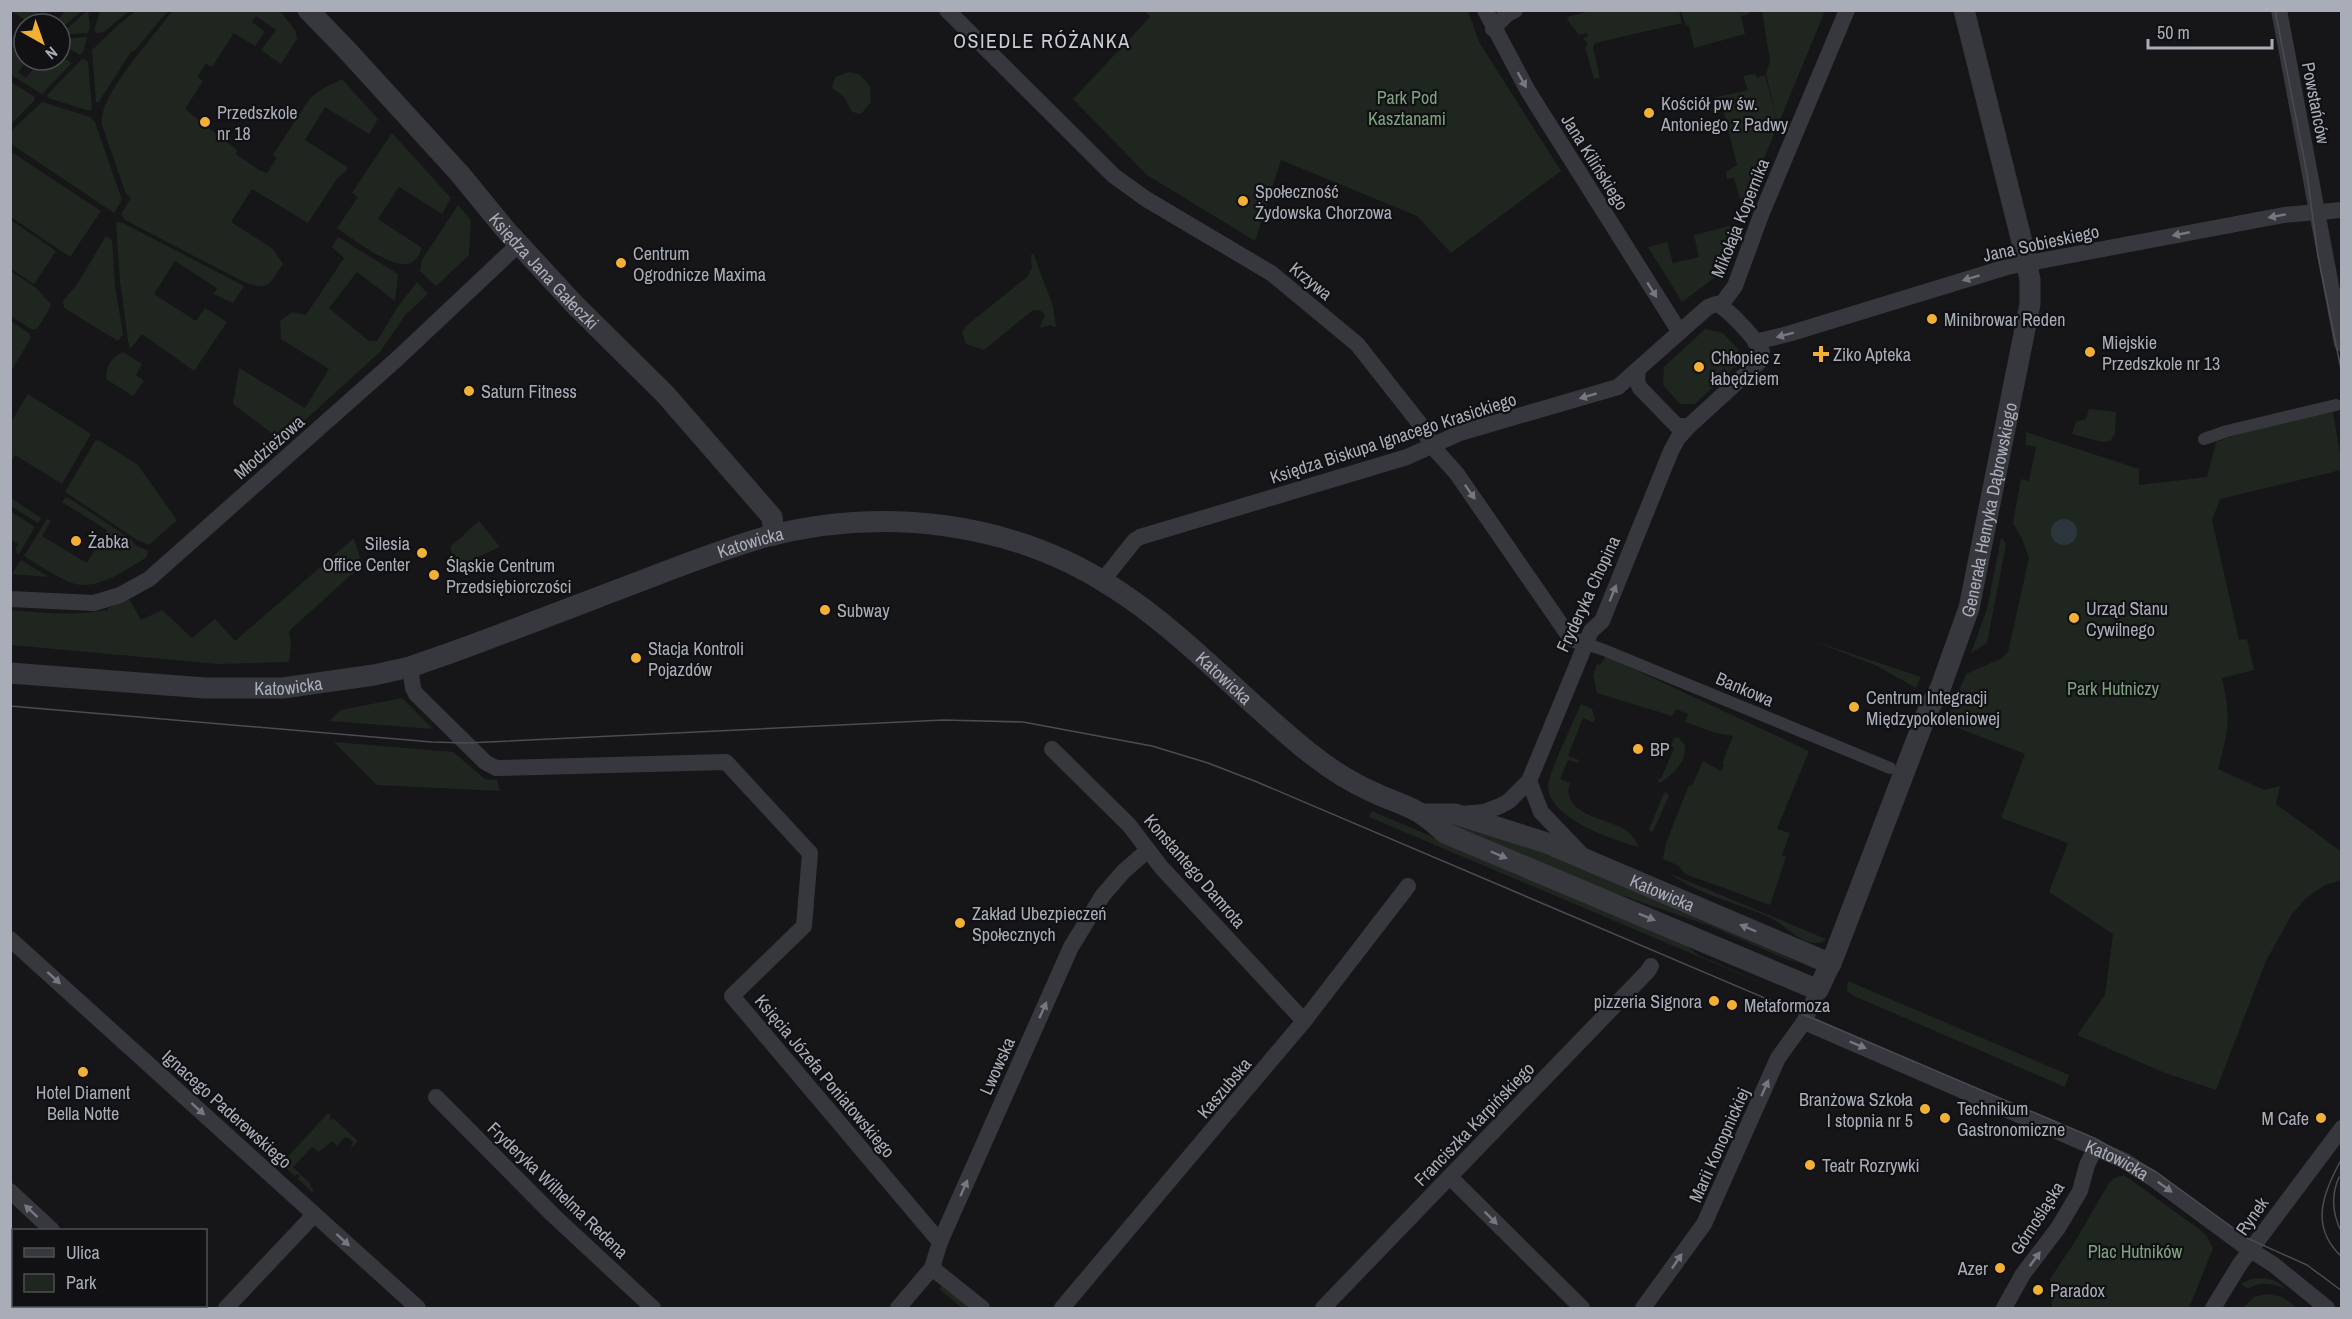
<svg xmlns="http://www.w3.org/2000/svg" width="2352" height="1319" font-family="'Archivo Narrow',sans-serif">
	<rect width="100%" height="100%" fill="#161618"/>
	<path fill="#1e261f" d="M 65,10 L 82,11 L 60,29 L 60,24 L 56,24 Z
		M 88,10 L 90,27 L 88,33 L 60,35 Z
		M 137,10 L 168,11 L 135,50 L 131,52 L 98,103 L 96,102 L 92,50 L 117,26 Z
		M 1594,10 L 1679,11 L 1682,23 L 1595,43 L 1593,47 L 1600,78 L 1594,79 L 1585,47 L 1588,45 L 1583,38 L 1588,37 L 1587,33 L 1578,35 C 1576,27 1569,26 1567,17 Z
		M 11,11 L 34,11 L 56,24 L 31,24 Z
		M 100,11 L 100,10 L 129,11 L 104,32 L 96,33 L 94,31 Z
		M 172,11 L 280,11 L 295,30 L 297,39 L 281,64 L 261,50 L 276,30 L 256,16 L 252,22 L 265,32 L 255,46 L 234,33 L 212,67 L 206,64 L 197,77 L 203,81 L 185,109 L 237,150 L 236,154 L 259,170 L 267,173 L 277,158 L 273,155 L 310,98 L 322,89 L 342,79 L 378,119 L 369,134 L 325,107 L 305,140 L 347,167 L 347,170 L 336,180 L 308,223 L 252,189 L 231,222 L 273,249 L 283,264 C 269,284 270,292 244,282 L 125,220 L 121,214 L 131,198 L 126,194 L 102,125 C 97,96 155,36 172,11 Z
		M 1145,11 L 1468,11 L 1479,42 L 1561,171 L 1451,253 L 1417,216 L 1281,160 L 1255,241 L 1147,175 L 1073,99 L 1150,17 Z
		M 1681,11 L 1749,11 L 1749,14 L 1741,16 L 1745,34 L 1694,48 L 1689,26 L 1685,24 Z
		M 1762,11 L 1825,11 L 1748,197 L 1740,199 L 1734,178 L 1727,179 L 1726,172 L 1737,165 L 1722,105 L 1714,104 L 1713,98 L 1748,90 L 1743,76 L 1755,74 L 1757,78 L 1765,75 L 1777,121 L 1766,74 L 1770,61 Z
		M 10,35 L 24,36 L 24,60 L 27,60 L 18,72 L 26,78 L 40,60 L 60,60 L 60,56 L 72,63 L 42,94 L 11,75 Z
		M 87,37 L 84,50 L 80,55 L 60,43 L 60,39 Z
		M 82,59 L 88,61 L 92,109 L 90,111 L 48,98 L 47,95 Z
		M 849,72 L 859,74 L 870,86 L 871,102 L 861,114 L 852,112 L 844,97 L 832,88 L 835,77 Z
		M 11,82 L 35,97 L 34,101 L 11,124 Z
		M 42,102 L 90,117 L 95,122 L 122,200 L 114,213 L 11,144 L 11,131 Z
		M 392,133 L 451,198 L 442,214 L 399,187 L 378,219 L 422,248 C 420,252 418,258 414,261 C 398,275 352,238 337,228 L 358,197 L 352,193 Z
		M 13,153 L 101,211 L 70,257 L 11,217 L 10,157 Z
		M 458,205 L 471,220 L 469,255 L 436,286 L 420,271 L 422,260 Z
		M 11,220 L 56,251 L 34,284 L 11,269 Z
		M 116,222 L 123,223 L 244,286 L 233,303 L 214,294 L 217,288 L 175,261 L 154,294 L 196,321 L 205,308 L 227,322 L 194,371 L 142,334 L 131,348 L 129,347 L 120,281 Z
		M 1738,224 L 1718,275 L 1682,302 L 1648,247 L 1667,242 L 1673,263 L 1699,257 L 1694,235 Z
		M 106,236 L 112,240 L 115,286 L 123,334 L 118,341 L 64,308 L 63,301 L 76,286 Z
		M 338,237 L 398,274 L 395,301 L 357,272 L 329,308 L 369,341 L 377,341 L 397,308 L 417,282 L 428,294 L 406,314 L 380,352 L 282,441 L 233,404 L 239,368 L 305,408 L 329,369 L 281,339 L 280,321 L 292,312 L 306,315 L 344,258 L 332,247 Z
		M 1033,253 L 1053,306 L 1056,327 L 1050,325 L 1039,328 L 1045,315 L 1041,311 L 1033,310 L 984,350 L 966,344 L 962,332 L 965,327 L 1028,276 L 1032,268 L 1031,255 Z
		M 11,271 L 35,287 L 50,303 L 51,306 L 37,329 L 31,329 L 11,316 Z
		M 11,321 L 29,333 L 31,338 L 11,371 Z
		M 1705,329 L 1723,333 L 1738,349 L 1739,363 L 1695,404 L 1680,404 L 1663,385 L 1664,367 Z
		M 123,352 L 142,364 L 136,375 L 144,381 L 133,396 L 106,379 C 106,365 111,358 123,352 Z
		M 28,394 L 91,434 L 62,484 L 15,455 L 11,461 L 11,422 Z
		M 2089,409 L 2116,412 L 2115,434 L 2110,441 L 2102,442 L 2072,434 L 2076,422 L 2086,419 Z
		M 2333,412 L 2341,459 L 2341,470 L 2220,499 L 2212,520 L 2239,640 L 2247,639 L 2254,670 L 2222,678 C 2231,717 2229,730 2218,769 L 2264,790 L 2280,786 L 2276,804 L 2342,852 L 2341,880 L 2325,885 L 2305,899 L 2292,914 L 2266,961 L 2216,1090 L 2165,1073 L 2077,1035 L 2105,995 L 2113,934 L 2049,892 L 2068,843 L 2001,818 L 2025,754 L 1945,723 L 1966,674 L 2000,659 L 2008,652 L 2029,558 L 2022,539 L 2013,523 L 2021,479 L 2029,481 L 2036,447 L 2026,445 L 2026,432 L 2139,469 L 2139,485 L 2207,477 L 2216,442 C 2253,428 2294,417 2333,412 Z
		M 98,440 L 137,464 L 177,520 L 149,545 L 137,540 L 65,492 L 95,441 Z
		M 11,498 L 41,518 L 38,523 L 11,506 Z
		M 65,498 L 69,498 L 132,540 L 135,545 L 148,551 L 147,557 C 126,570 95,593 69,582 C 53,575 38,564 24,556 L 47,519 L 51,521 L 42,536 L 87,563 L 107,530 L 62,502 Z
		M 10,511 L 35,527 L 19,554 L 15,551 L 18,544 L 11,539 Z
		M 479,521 L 500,547 L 457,566 L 450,547 Z
		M 354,538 L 362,565 L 289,631 L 291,647 L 289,662 L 218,664 L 11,645 L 10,610 C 44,613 75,616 108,610 L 108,608 L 129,599 L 141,620 L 162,610 L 192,638 L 215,619 L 235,641 Z
		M 2001,538 L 2006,543 L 2005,550 L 1987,643 L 1971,653 L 1987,609 Z
		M 21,560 L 49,577 L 12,574 Z
		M 1811,640 L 1921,677 L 1916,688 L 1877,666 Z
		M 1606,656 L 1809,751 L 1777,829 L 1790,833 L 1782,855 L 1786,857 L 1770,905 L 1685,874 L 1679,866 L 1663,859 L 1666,843 L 1689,785 L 1692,786 L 1703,761 L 1721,771 L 1724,764 L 1722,763 L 1733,736 L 1716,733 L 1685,722 L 1688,714 L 1676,709 L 1672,716 L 1597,693 L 1593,675 L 1597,664 L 1600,665 Z
		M 402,698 L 433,729 L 329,721 L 341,710 Z
		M 1581,704 L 1592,709 L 1595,719 L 1593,722 L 1583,718 L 1568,756 L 1579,760 L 1578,763 L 1568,760 L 1560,779 L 1570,783 C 1560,814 1605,818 1624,829 C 1631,833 1635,840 1639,847 C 1613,840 1549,819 1548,786 C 1548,774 1575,719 1581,704 Z
		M 1678,737 L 1684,744 C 1689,760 1672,776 1659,783 L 1658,778 L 1661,779 L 1674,748 L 1671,746 L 1674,738 Z
		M 334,742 L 453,752 L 485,779 L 497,780 L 500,791 L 377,785 Z
		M 1666,792 L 1669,796 L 1652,833 L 1649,829 L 1664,793 Z
		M 1372,811 L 1686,945 L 1698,955 L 1785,993 L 1369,817 Z
		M 1448,822 L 1531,847 L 1798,962 L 1786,959 L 1710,926 L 1586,883 L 1448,824 Z
		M 1671,874 L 1826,939 L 1826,940 C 1807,951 1789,928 1773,919 C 1744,905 1693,893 1671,874 Z
		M 1848,981 L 2069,1075 L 2065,1087 L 1854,996 L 1847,991 Z
		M 328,1113 L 331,1116 L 329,1121 L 333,1118 L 358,1141 L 350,1149 L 353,1142 L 347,1137 L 344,1138 L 337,1146 L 332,1141 L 319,1152 L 312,1147 L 293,1167 L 311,1184 L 310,1186 L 314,1190 L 312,1192 L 298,1179 L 300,1176 L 297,1174 L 295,1176 L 281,1164 Z
		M 2124,1175 L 2199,1229 L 2206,1235 L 2213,1248 L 2189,1308 L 2052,1308 L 2050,1279 L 2076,1240 L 2109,1183 L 2114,1178 Z
		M 2264,1278 L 2276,1281 L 2288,1290 C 2274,1284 2261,1280 2248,1289 L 2241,1284 L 2251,1279 Z
		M 942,1286 L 969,1308 L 962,1308 L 939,1289 Z
		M 2267,1294 L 2282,1297 L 2298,1308 L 2243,1308 L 2254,1297 Z"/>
	<path fill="#2c353c" d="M2051 532a13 13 0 1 1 26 0a13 13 0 1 1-26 0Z"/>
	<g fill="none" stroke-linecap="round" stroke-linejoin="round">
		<path stroke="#37383d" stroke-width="12" d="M 2204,439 L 2227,431 L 2336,405
			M 1586,644 L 1604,650 L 1890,768"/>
		<g stroke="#37383d" stroke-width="16">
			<path d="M 947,10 L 1114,176 L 1146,199 L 1271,273 L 1357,344 L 1420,424 L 1433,447 L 1457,474 L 1571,639 L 1586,644"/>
			<path d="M 1485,10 L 1528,91 L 1679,331"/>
			<path d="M 2279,10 L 2342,344"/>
			<path d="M 1493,29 L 1506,15 L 1515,10"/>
			<path d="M 1716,304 C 1725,305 1760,343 1762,352 C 1762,356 1761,358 1760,361 L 1689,426 L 1677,426 L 1640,388 L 1637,381 L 1638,369 L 1708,307 Z"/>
			<path d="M 1721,305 L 1735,286 L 1761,215 L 1847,10"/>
			<path d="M 1755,342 L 1788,334 L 2007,267 L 2284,215 L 2342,210"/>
			<path d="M 1103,580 L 1135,540 L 1140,537 L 1407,457 L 1460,433 L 1618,387 L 1638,369"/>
			<path d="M 10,599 L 94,603 L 120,595 L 149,579 L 397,359 L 519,244"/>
			<path d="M 410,667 L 413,688 L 416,694 L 485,762 L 496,768 L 726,762 L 810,853 L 804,926 L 732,996 L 940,1242"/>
			<path d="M 1052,749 L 1129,825 L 1161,867 L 1304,1021"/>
			<path d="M 1529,781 L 1541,812 L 1584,857"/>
			<path d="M 1461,814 L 1484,812 L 1500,806 L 1509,801 L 1529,781 L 1591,631 L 1602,621 L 1671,451 L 1678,438 L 1689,426"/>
			<path d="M 10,939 L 418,1308"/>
			<path id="s1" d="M 1804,1022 L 2123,1160 L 2155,1180 L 2243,1245 L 2274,1265 L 2327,1308"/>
			<path d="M 436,1097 L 553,1215 L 653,1308"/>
			<path d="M 1450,1177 L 1582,1308"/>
			<path d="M 10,1191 L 52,1230"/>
			<path d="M 932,1268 L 982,1308"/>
			<path d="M 132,1306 L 135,1308"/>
			<path d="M 226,1308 L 314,1215"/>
			<path d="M 898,1308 L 932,1268 L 940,1242 L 1071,947 L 1103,895 L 1124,871 L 1148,850"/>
			<path d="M 1062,1308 L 1304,1021 L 1408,886"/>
			<path d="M 1323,1308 L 1648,971 L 1651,966"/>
			<path d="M 1643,1308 L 1704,1224 L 1778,1058 L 1804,1022 L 1818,990"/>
			<path d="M 2004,1308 L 2023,1274 L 2058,1228 L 2080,1191 L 2087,1165 L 2096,1147"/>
			<path d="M 2213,1308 L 2240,1264 L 2342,1128"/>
		</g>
		<g stroke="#37383d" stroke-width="21">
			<path id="s2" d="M 308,10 L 345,48 L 460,174 L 505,229 L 575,305 L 665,394 L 772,517 L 774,535"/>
			<path id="s3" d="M 10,673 L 205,688 L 283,688 L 374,675 L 410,667 L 450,653 C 513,630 575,606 638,582 C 680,566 722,549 765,537 C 882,506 1012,521 1114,588 C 1186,634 1244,701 1311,754 C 1331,770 1354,784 1377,794 C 1392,801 1410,806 1423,815 C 1431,820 1438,827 1445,833 L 1818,990 L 1834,956 L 1928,710 L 1940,689 L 1969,608 L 2030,304 L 2030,280 L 2025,254 L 1964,10"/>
			<path id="s4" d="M 1422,814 L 1455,814 L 1547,843 L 1831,964"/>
		</g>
		<path stroke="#4a4c52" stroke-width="1.5" d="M 2275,10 L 2307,174 L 2318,256 L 2342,374
			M 10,706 L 432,742 L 466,743 L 943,720 L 1023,722 L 1152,746 L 1208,763 L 1257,782 L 2094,1138 L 2156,1172 L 2247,1238 L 2307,1265 L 2342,1291
			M 2342,1158 C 2324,1192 2308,1226 2342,1257
			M 2339,1177 C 2331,1195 2332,1214 2342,1233"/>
	</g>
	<defs><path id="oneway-solid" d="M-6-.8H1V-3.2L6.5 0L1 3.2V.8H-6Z" transform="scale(1.5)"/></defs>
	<g fill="#757881">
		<use href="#oneway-solid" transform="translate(1522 80) rotate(61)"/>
		<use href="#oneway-solid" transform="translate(2277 216) rotate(170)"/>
		<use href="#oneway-solid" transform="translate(2181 234) rotate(169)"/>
		<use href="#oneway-solid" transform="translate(1971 278) rotate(163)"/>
		<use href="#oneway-solid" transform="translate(1652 290) rotate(58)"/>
		<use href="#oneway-solid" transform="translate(1785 335) rotate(165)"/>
		<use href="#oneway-solid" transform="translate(1588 396) rotate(164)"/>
		<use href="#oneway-solid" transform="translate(1470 492) rotate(55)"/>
		<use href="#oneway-solid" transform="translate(1613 593) rotate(-68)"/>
		<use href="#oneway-solid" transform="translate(1499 855) rotate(23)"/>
		<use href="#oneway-solid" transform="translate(1647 917) rotate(22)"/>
		<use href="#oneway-solid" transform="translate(1748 928) rotate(-157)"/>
		<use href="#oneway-solid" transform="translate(54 978) rotate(42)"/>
		<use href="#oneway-solid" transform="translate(1043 1010) rotate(-66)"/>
		<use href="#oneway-solid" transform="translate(1858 1045) rotate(23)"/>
		<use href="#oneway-solid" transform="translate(1765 1088) rotate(-66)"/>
		<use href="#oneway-solid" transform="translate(198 1109) rotate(42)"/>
		<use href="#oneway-solid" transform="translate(2165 1187) rotate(36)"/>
		<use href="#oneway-solid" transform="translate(964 1188) rotate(-66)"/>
		<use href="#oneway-solid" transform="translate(31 1211) rotate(-137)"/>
		<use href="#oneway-solid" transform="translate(1491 1218) rotate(45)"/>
		<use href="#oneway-solid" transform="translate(343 1240) rotate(42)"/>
		<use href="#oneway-solid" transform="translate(2035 1259) rotate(-54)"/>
		<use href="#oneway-solid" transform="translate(1677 1261) rotate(-56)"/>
	</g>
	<g fill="#f2b134" stroke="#111113" stroke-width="2">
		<circle cx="1649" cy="113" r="6"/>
		<circle cx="205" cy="122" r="6"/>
		<circle cx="1243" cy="201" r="6"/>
		<circle cx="621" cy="263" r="6"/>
		<circle cx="1932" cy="319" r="6"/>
		<circle cx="2090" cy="352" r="6"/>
		<path d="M1818 345h6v6h6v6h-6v6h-6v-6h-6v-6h6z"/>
		<circle cx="1699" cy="367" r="6"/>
		<circle cx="469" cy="391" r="6"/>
		<circle cx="76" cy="541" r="6"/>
		<circle cx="422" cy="553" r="6"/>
		<circle cx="434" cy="575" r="6"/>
		<circle cx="825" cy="610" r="6"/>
		<circle cx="2074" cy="618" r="6"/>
		<circle cx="636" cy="658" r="6"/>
		<circle cx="1854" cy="707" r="6"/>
		<circle cx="1638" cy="749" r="6"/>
		<circle cx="960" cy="923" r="6"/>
		<circle cx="1714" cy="1001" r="6"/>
		<circle cx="1732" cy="1005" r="6"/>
		<circle cx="83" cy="1072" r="6"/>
		<circle cx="1925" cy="1109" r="6"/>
		<circle cx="1945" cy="1118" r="6"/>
		<circle cx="2321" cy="1118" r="6"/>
		<circle cx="1810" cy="1165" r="6"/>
		<circle cx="2000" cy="1268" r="6"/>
		<circle cx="2038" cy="1290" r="6"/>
	</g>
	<g text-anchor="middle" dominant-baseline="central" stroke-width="4.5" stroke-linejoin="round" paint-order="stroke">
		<g font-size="18" fill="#7fa381" stroke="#111113">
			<text x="1407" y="97">Park Pod<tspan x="1407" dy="21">Kasztanami</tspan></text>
			<text x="2113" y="688">Park Hutniczy</text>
			<text x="2135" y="1251">Plac Hutników</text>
		</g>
		<g font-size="18" fill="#a8adb8" stroke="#111113" text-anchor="start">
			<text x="1661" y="103">Kościół pw św.<tspan x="1661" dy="21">Antoniego z Padwy</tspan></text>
			<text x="217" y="112">Przedszkole<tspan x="217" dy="21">nr 18</tspan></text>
			<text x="1255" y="191">Społeczność<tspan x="1255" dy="21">Żydowska Chorzowa</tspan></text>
			<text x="633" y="253">Centrum<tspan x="633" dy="21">Ogrodnicze Maxima</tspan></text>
			<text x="1944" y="319">Minibrowar Reden</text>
			<text x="2102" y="342">Miejskie<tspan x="2102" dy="21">Przedszkole nr 13</tspan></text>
			<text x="1833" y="354">Ziko Apteka</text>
			<text x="1711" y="357">Chłopiec z<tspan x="1711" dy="21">łabędziem</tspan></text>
			<text x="481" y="391">Saturn Fitness</text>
			<text x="88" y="541">Żabka</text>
			<text x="410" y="543" text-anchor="end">Silesia<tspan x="410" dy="21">Office Center</tspan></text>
			<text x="446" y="565">Śląskie Centrum<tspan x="446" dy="21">Przedsiębiorczości</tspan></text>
			<text x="2086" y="608">Urząd Stanu<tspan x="2086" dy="21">Cywilnego</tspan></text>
			<text x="837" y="610">Subway</text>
			<text x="648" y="648">Stacja Kontroli<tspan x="648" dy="21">Pojazdów</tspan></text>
			<text x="1866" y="697">Centrum Integracji<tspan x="1866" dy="21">Międzypokoleniowej</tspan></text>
			<text x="1650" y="749">BP</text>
			<text x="972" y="913">Zakład Ubezpieczeń<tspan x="972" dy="21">Społecznych</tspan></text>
			<text x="1702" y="1001" text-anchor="end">pizzeria Signora</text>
			<text x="1744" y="1005">Metaformoza</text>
			<text x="83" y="1092" text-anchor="middle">Hotel Diament<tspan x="83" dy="21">Bella Notte</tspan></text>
			<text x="1913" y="1099" text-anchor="end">Branżowa Szkoła<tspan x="1913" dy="21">I stopnia nr 5</tspan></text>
			<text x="1957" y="1108">Technikum<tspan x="1957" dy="21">Gastronomiczne</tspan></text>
			<text x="2309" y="1118" text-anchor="end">M Cafe</text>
			<text x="1822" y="1165">Teatr Rozrywki</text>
			<text x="1988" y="1268" text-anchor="end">Azer</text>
			<text x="2050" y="1290">Paradox</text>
		</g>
		<g font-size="18" fill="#a8adb8" stroke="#111113">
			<text transform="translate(2316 103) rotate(79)">Powstańców</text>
			<text transform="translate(1595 162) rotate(58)">Jana Kilińskiego</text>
			<text transform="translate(1740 218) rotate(-68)">Mikołaja Kopernika</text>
			<text transform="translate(2041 243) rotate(-12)">Jana Sobieskiego</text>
			<text stroke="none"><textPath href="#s2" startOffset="352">Księdza Jana Gałeczki</textPath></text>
			<text transform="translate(1311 281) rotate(39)">Krzywa</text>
			<text transform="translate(1393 438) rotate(-18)">Księdza Biskupa Ignacego Krasickiego</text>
			<text transform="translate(269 447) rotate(-41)">Młodzieżowa</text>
			<text stroke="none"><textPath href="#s3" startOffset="2474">Generała Henryka Dąbrowskiego</textPath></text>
			<text stroke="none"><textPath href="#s3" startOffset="765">Katowicka</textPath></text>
			<text transform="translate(1588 594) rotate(-65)">Fryderyka Chopina</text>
			<text stroke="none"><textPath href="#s3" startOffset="1286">Katowicka</textPath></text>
			<text stroke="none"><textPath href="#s3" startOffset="279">Katowicka</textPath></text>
			<text transform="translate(1745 689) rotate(23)">Bankowa</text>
			<text transform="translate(1195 871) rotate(49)">Konstantego Damrota</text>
			<text stroke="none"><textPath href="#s4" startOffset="255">Katowicka</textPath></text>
			<text transform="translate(997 1066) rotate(-66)">Lwowska</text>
			<text transform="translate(825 1076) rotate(50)">Księcia Józefa Poniatowskiego</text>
			<text transform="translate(1224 1088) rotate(-50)">Kaszubska</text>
			<text transform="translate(227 1109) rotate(42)">Ignacego Paderewskiego</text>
			<text transform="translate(1474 1124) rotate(-46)">Franciszka Karpińskiego</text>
			<text transform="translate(1719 1145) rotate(-66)">Marii Konopnickiej</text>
			<text stroke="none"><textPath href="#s1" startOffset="342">Katowicka</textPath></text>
			<text transform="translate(558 1190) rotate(44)">Fryderyka Wilhelma Redena</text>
			<text transform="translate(2252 1216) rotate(-55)">Rynek</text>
			<text transform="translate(2037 1218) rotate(-57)">Górnośląska</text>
		</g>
		<g font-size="20" letter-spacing="1.5" fill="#c9ccd4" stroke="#111113">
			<text x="1042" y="40">OSIEDLE RÓŻANKA</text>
		</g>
	</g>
	<rect width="2352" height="1319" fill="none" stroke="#a8adb8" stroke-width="24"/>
	<rect x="12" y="1229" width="195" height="78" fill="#111113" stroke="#4d4f55" stroke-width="1.5"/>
	<rect x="24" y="1248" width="30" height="9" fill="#37383d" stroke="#4d4f55" stroke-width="1.5"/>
	<text x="66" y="1259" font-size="18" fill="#a8adb8">Ulica</text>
	<rect x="24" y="1274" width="30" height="18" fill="#1e261f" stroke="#4d4f55" stroke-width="1.5"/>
	<text x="66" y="1289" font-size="18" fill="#a8adb8">Park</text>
	<g transform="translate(42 42) rotate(140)"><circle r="28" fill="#111113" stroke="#4d4f55" stroke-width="1.5"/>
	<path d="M0-4.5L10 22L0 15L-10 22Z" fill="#f2b134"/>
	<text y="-9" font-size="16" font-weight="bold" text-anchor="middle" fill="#a8adb8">N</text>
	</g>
	<path d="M2148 39v9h124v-9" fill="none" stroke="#a8adb8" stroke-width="3"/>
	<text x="2157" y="39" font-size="18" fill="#a8adb8" stroke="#111113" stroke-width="4.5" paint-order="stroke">50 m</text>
</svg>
